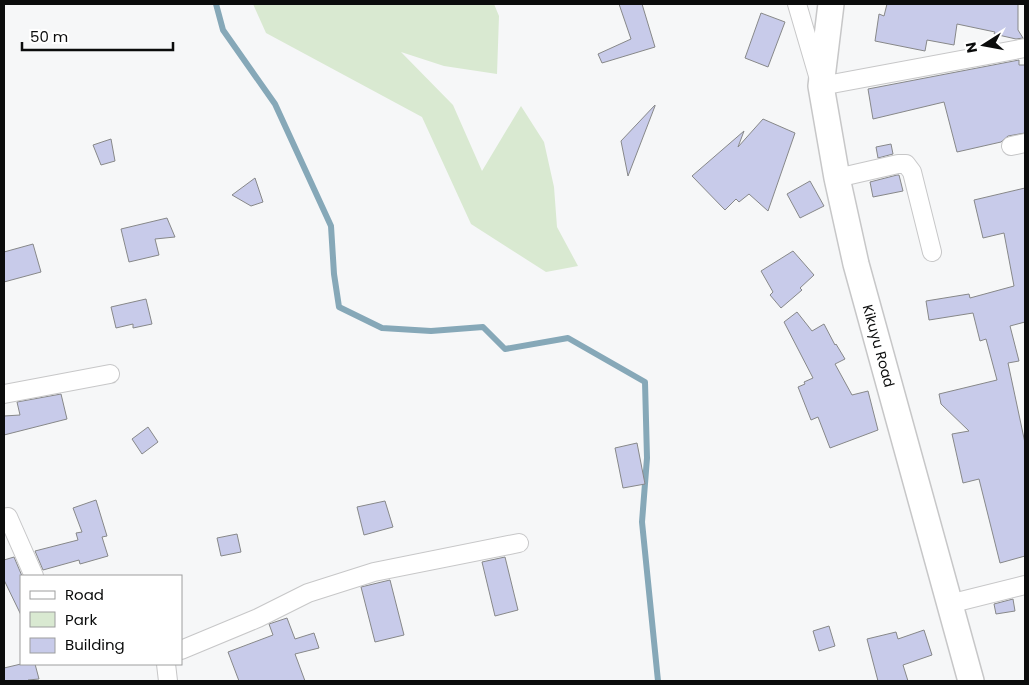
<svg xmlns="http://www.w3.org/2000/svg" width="1029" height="685" font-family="Poppins,sans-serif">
	<rect width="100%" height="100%" fill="#f6f7f8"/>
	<path fill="#d9e9d1" d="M 253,4 L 494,4 L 499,16 L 497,74 L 444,66 L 401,52 L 453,105 L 482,171 L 521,106 L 544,142 L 554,187 L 557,227 L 578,266 L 546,272 L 471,224 L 422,117 L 266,33 Z"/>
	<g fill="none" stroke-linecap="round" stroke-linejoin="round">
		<path stroke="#86a8b8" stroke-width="6" d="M 216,4 L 223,30 L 275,104 L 331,226 L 334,274 L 339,307 L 382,328 L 431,331 L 483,327 L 505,349 L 568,338 L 645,382 L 647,458 L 642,522 L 658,681"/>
	</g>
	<path fill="#c8cbea" stroke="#878889" d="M 619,4 L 642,4 L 655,47 L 602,63 L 598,54 L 631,39 Z
		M 887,4 L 1018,4 L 1018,30 L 1023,38 L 1016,39 L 994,34 L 995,32 L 957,24 L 954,45 L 927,40 L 925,51 L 875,41 L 879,14 L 884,16 Z
		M 761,13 L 785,22 L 768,67 L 745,58 Z
		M 1019,60 L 1019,65 L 1025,65 L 1025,133 L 1008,136 L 1001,142 L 957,152 L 944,102 L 873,119 L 868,89 Z
		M 655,105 L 655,106 L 628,176 L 621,141 Z
		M 763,119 L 795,133 L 768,211 L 749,194 L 739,202 L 736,199 L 725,210 L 692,176 L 744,131 L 738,147 Z
		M 111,139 L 115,161 L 101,165 L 93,145 Z
		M 891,144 L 893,154 L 878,158 L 876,147 Z
		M 897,175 L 899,175 L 903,191 L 873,197 L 870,182 Z
		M 255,178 L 263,202 L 251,206 L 232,195 Z
		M 810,181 L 824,206 L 800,218 L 787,194 Z
		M 1025,188 L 1025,322 L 1010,326 L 1019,361 L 1008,363 L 1025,443 L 1025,556 L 1000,563 L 979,479 L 963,483 L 952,434 L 969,431 L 941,404 L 939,394 L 997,380 L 986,339 L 980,341 L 973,313 L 929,320 L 926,301 L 969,294 L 970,298 L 1014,286 L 1004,233 L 983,238 L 974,200 Z
		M 167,218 L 175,237 L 155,239 L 159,255 L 129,262 L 121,229 Z
		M 33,244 L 41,272 L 4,282 L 4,252 Z
		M 793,251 L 814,275 L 800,288 L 802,290 L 781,308 L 770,295 L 773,292 L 761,271 Z
		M 146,299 L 152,324 L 133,328 L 133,324 L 116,328 L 111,307 Z
		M 797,312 L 812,331 L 824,324 L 835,345 L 836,344 L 845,359 L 835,364 L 852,395 L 868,391 L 878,430 L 830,448 L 818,417 L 811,420 L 798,387 L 805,384 L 804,382 L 813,378 L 784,322 Z
		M 61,394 L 67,419 L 4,435 L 4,416 L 20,415 L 17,402 Z
		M 148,427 L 158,442 L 142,454 L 132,439 Z
		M 637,443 L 645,484 L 623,488 L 615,448 Z
		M 96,500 L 107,536 L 102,537 L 108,556 L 80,564 L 79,560 L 43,570 L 35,551 L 78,540 L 76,533 L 82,532 L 73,508 Z
		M 385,501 L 393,527 L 364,535 L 357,507 Z
		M 237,534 L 241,552 L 221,556 L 217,538 Z
		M 14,557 L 22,576 L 21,615 L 4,580 L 4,560 Z
		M 505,557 L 518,610 L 495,616 L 482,562 Z
		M 390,580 L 404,635 L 375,642 L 361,587 Z
		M 1013,599 L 1015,611 L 996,614 L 994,604 Z
		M 287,618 L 295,639 L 314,633 L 319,648 L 295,654 L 305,681 L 239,681 L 228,652 L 273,635 L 269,624 Z
		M 829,626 L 835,646 L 819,651 L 813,631 Z
		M 924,630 L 932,655 L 903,665 L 908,681 L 878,681 L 867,639 L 896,632 L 898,639 Z
		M 21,664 L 35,664 L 39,679 L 28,680 L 28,681 L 4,681 L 4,668 Z"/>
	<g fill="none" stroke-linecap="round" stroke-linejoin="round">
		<g stroke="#c7c7c8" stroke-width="20">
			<path id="minor" d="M 797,4 L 821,86 L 1025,48
				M 1011,146 L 1025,143
				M 837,178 L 898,164 L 906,164 L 912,172 L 932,252
				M 4,394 L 110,374
				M 4,518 L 8,517 L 34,576
				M 949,604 L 1025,585
				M 181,650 L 258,618 L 308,593 L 374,572 L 519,543
				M 166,664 L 168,681"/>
		</g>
		<g stroke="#c7c7c8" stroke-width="28">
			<g id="secondary">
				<path id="s1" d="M 831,4 L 821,86 L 837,178 L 856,264 L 971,681"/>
			</g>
		</g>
		<use href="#minor" stroke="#fff" stroke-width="18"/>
		<use href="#secondary" stroke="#fff" stroke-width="25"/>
	</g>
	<g text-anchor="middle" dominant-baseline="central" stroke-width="4" stroke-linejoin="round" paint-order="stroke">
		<g font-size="14" fill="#0b0c0c" stroke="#fff">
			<text stroke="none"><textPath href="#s1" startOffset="349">Kikuyu Road</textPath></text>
		</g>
	</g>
	<rect width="1029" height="685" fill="none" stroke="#0b0c0c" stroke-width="10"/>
	<rect x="20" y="575" width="162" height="90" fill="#ffffff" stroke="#9d9e9e"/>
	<rect x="30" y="591" width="25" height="8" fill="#ffffff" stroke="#9d9e9e"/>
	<text x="65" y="600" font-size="15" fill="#0b0c0c">Road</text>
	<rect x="30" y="612" width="25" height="15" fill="#d9e9d1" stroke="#9d9e9e"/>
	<text x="65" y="625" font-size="15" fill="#0b0c0c">Park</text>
	<rect x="30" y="638" width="25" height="15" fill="#c8cbea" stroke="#9d9e9e"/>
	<text x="65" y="650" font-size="15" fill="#0b0c0c">Building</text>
	<g transform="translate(984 45) rotate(259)" stroke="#ffffff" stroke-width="4" paint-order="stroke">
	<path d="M0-4L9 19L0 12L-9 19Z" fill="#0b0c0c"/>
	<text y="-8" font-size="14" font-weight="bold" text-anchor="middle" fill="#0b0c0c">N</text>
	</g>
	<path d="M22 42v8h151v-8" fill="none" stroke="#0b0c0c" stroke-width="2.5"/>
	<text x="30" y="42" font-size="15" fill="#0b0c0c" stroke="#ffffff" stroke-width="4" paint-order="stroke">50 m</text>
</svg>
